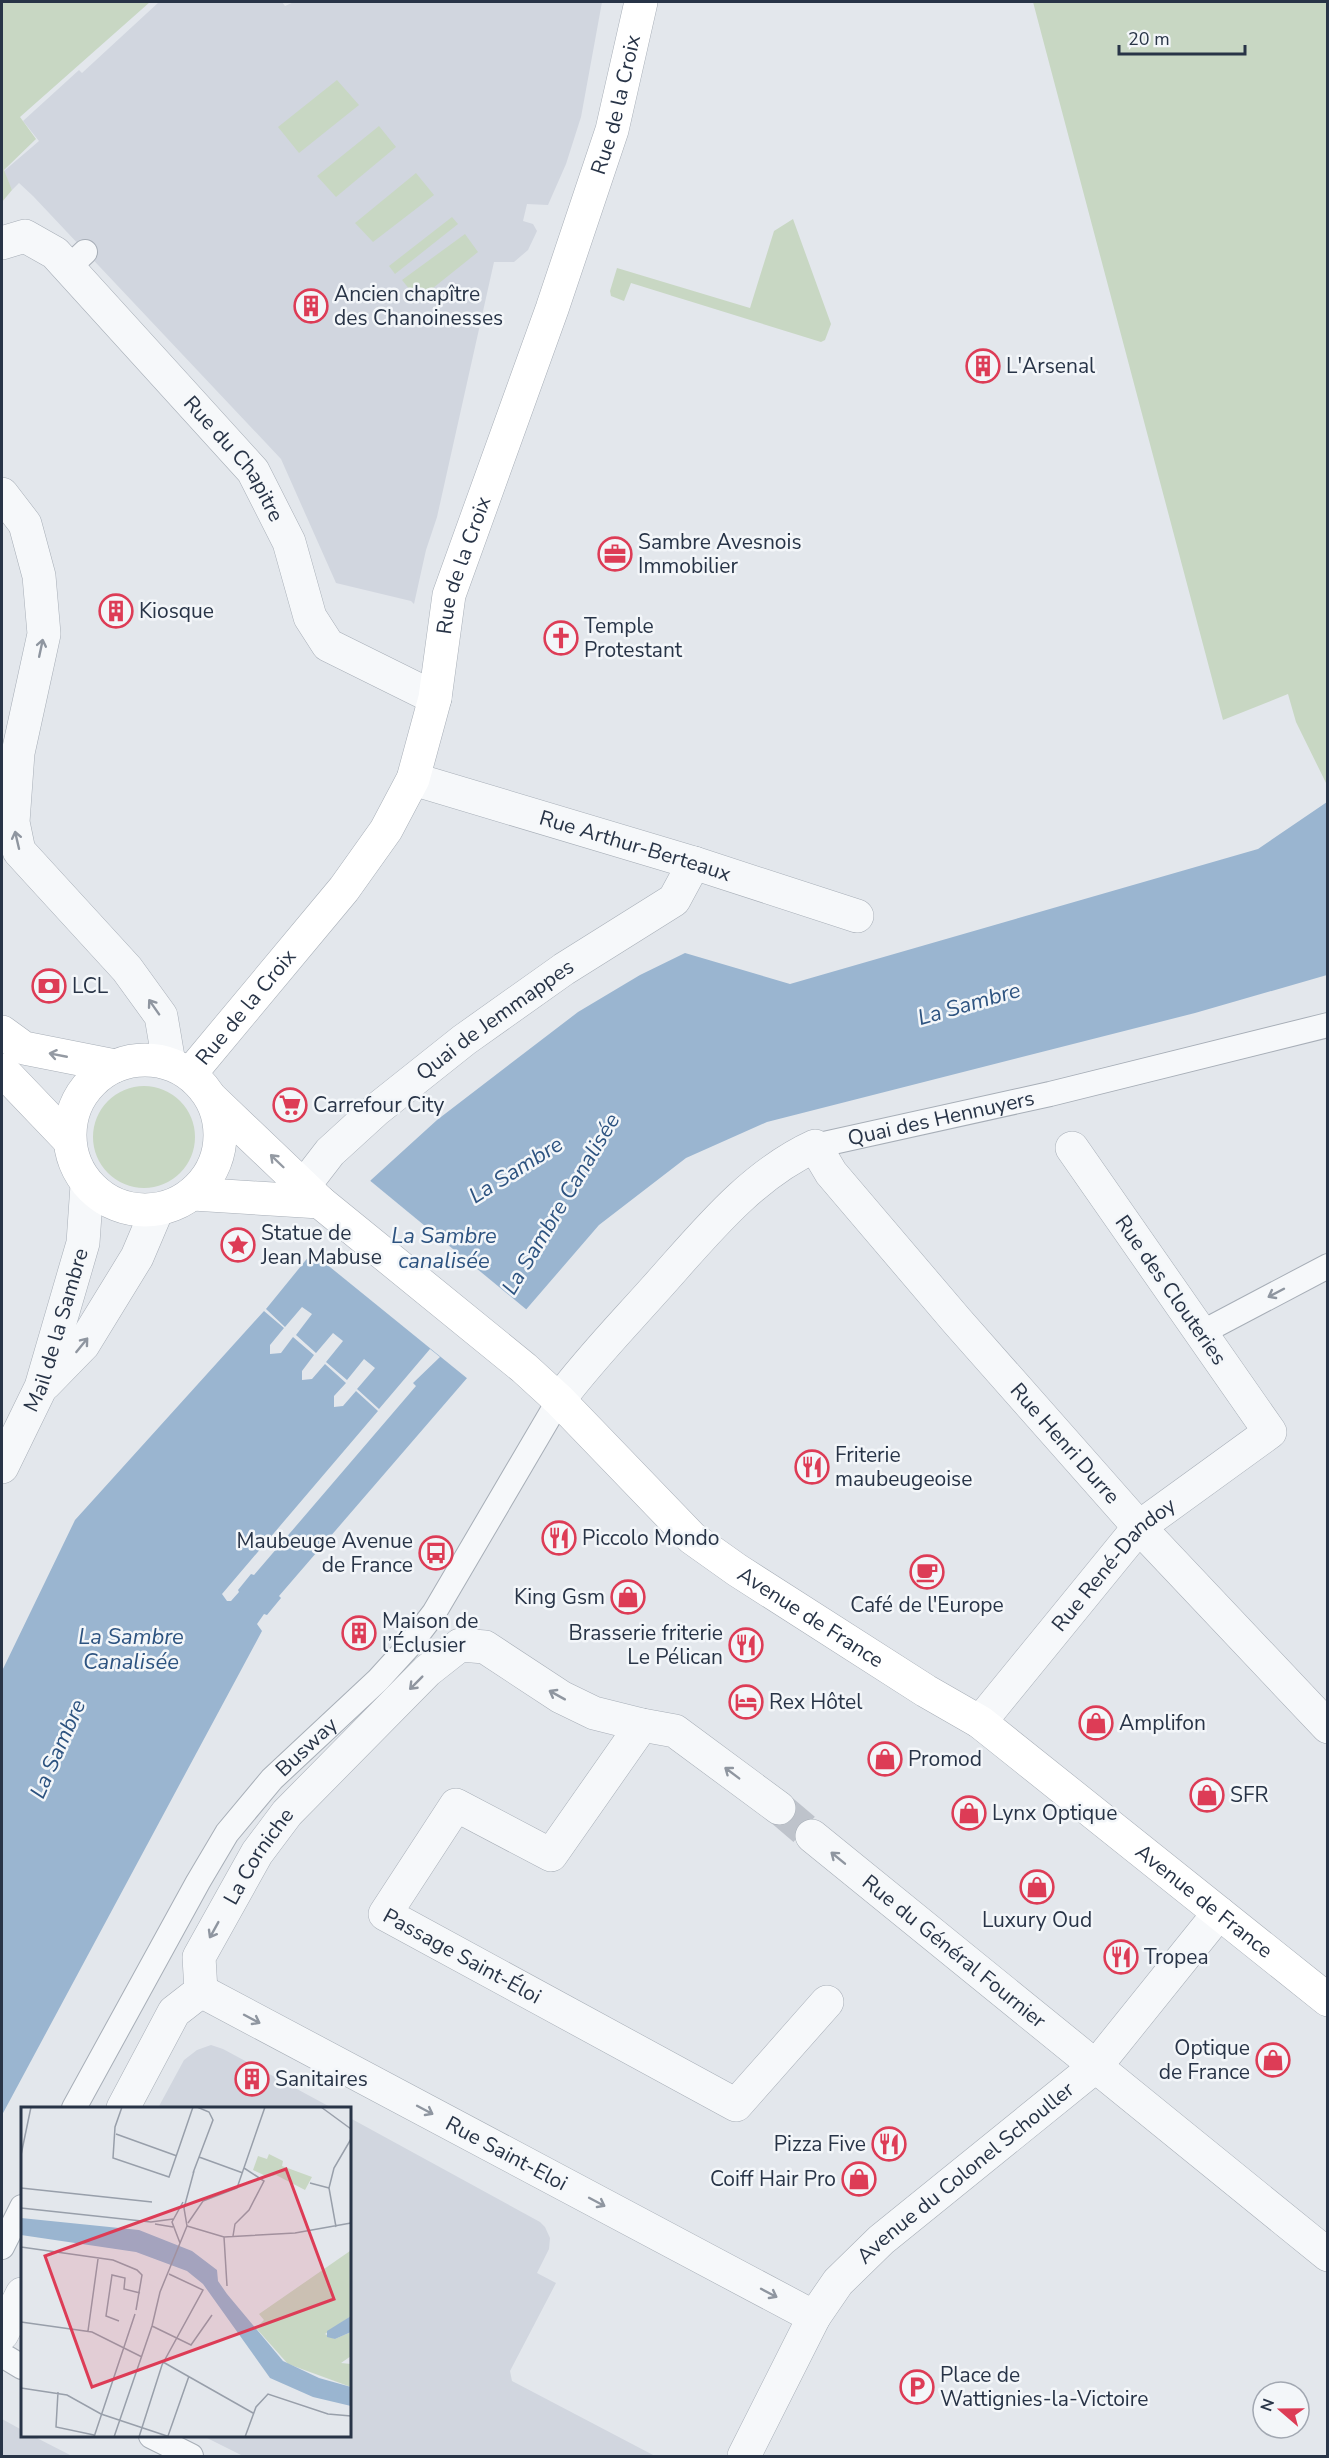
<svg xmlns="http://www.w3.org/2000/svg" width="1329" height="2458" font-family="'Nunito Sans',sans-serif">
	<rect width="100%" height="100%" fill="#e3e7ec"/>
	<path fill="#d1d6df" d="M 159,2 L 282,2 L 285,6 L 294,2 L 602,2 L 581,117 L 566,164 L 548,205 L 527,204 L 523,221 L 533,224 L 537,231 L 528,250 L 514,262 L 494,262 L 437,517 L 426,550 L 414,604 L 411,601 L 336,583 L 281,459 L 33,196 L 19,183 L 12,190 L 10,186 L 4,171 L 39,141 L 23,121 L 79,70 L 82,73 Z
		M 211,2045 L 223,2049 L 332,2108 L 158,2108 L 184,2060 L 197,2050 Z
		M 350,2118 L 540,2222 L 545,2227 L 550,2238 L 549,2249 L 537,2273 L 556,2283 L 510,2371 L 512,2381 L 655,2456 L 243,2456 L 203,2436 L 350,2436 Z
		M 2,2419 L 22,2430 L 22,2436 L 33,2436 L 72,2456 L 2,2456 Z"/>
	<path fill="#c8d7c3" d="M 2,2 L 150,2 L 20,117 L 36,139 L 4,170 L 12,190 L 2,202 Z
		M 1033,2 L 1327,2 L 1327,785 L 1296,722 L 1288,694 L 1223,720 Z
		M 337,80 L 359,105 L 299,153 L 278,127 Z
		M 379,126 L 396,147 L 336,197 L 317,176 Z
		M 416,173 L 434,195 L 373,242 L 355,223 Z
		M 452,217 L 458,224 L 395,274 L 389,266 Z
		M 793,219 L 831,324 L 825,340 L 821,342 L 631,283 L 624,301 L 611,296 L 610,291 L 617,268 L 750,308 L 774,231 Z
		M 465,234 L 478,252 L 418,300 L 402,280 Z
		M93 1137a51 51 0 1 1 102 0a51 51 0 1 1-102 0Z"/>
	<path fill="#9ab5d0" d="M 1327,802 L 1327,975 L 1195,1013 L 767,1122 L 686,1158 L 599,1225 L 279,1596 L 281,1598 L 267,1615 L 264,1614 L 257,1624 L 262,1631 L 2,2115 L 2,1671 L 75,1520 L 264,1311 L 284,1328 L 270,1345 L 270,1354 L 281,1353 L 293,1337 L 314,1355 L 302,1371 L 302,1380 L 312,1379 L 325,1364 L 346,1383 L 334,1396 L 334,1407 L 343,1406 L 356,1391 L 378,1411 L 222,1594 L 227,1601 L 231,1601 L 239,1592 L 238,1590 L 251,1574 L 254,1575 L 416,1386 L 413,1383 L 440,1357 L 430,1349 L 379,1409 L 357,1389 L 375,1368 L 364,1359 L 347,1380 L 326,1362 L 343,1341 L 333,1333 L 316,1353 L 296,1335 L 312,1314 L 302,1307 L 285,1327 L 266,1309 L 371,1180 L 437,1120 L 578,1012 L 640,975 L 685,953 L 790,984 L 1258,849 Z"/>
	<path fill="#e3e7ec" d="M 368,1179 L 527,1310 L 468,1379 L 309,1250 Z"/>
	<g fill="none" stroke-linecap="round" stroke-linejoin="round">
		<path stroke="#bec3cb" stroke-width="33" stroke-dasharray="33 16" stroke-linecap="butt" d="M 779,1808 L 812,1836"/>
		<g stroke="#a7aeb7" stroke-width="26">
			<g id="service">
				<path d="M 68,268 L 85,252"/>
				<path id="s1" d="M 815,1146 L 1050,1094 L 1328,1025"/>
				<path d="M 1201,1333 L 1328,1266"/>
				<path id="s2" d="M 74,2108 L 198,1882 L 227,1833 L 272,1779 L 378,1680 L 408,1647 L 434,1613 L 559,1400"/>
				<path d="M 2,2247 L 22,2207"/>
				<path d="M 2,2355 L 22,2367"/>
				<path d="M 151,2436 L 191,2456"/>
			</g>
		</g>
		<g stroke="#a7aeb7" stroke-width="34">
			<g id="pedestrian">
				<path id="s3" d="M 303,1187 L 330,1152 L 376,1110 L 464,1040 L 564,969 L 674,900 L 694,863"/>
			</g>
		</g>
		<g stroke="#a7aeb7" stroke-width="34">
			<g id="minor">
				<path id="s4" d="M 2,243 L 25,236 L 55,253 L 253,471 L 289,542 L 310,617 L 328,645 L 435,698"/>
				<path d="M 2,494 L 25,524 L 39,576 L 44,634 L 18,753 L 13,822 L 19,851 L 127,969 L 161,1016 L 169,1063"/>
				<path id="s5" d="M 413,779 L 694,863 L 857,916"/>
				<path d="M 45,1384 L 83,1345 L 137,1257 L 157,1210"/>
				<path id="s6" d="M 559,1400 C 588,1361 622,1326 655,1289 C 702,1237 749,1176 815,1146 L 831,1173 L 957,1321 L 1139,1527 L 1328,1727"/>
				<path id="s7" d="M 2,1467 L 41,1387 L 83,1243 L 87,1185"/>
				<path id="s8" d="M 980,1722 L 1139,1527 L 1270,1432 L 1072,1148"/>
				<path id="s9" d="M 642,1725 L 551,1855 L 456,1805 L 385,1914 L 736,2105 L 827,2002"/>
				<path id="s10" d="M 812,1836 L 1328,2255"/>
				<path id="s11" d="M 201,1991 L 814,2317"/>
				<path id="s12" d="M 123,2108 L 174,2012 L 201,1991 L 199,1957 L 257,1853 L 287,1813 L 427,1671 L 460,1645 L 485,1647 L 561,1697 L 594,1713 L 642,1725 L 675,1731 L 779,1808"/>
				<path d="M 2,2334 L 22,2294"/>
				<path id="s13" d="M 744,2456 L 814,2317 L 838,2282 L 881,2240 L 1096,2066 L 1219,1913"/>
			</g>
		</g>
		<g stroke="#a7aeb7" stroke-width="34">
			<g id="secondary">
				<path d="M 2,1032 L 24,1048 L 115,1066"/>
				<circle cx="145" cy="1135" r="75"/>
				<path d="M 2,1070 L 69,1140"/>
				<path id="s14" d="M 190,1074 L 344,889 L 386,830 L 413,779 L 435,698 L 449,595 L 552,309 L 612,130 L 641,2"/>
				<path id="s15" d="M 212,1099 L 320,1202 L 524,1368 L 559,1400 L 692,1538 L 737,1570 L 926,1691 L 980,1722 L 1328,2000"/>
				<path d="M 193,1194 L 320,1202"/>
			</g>
		</g>
		<use href="#service" stroke="#f6f8fa" stroke-width="24"/>
		<use href="#pedestrian" stroke="#f6f8fa" stroke-width="33"/>
		<use href="#minor" stroke="#f6f8fa" stroke-width="33"/>
		<use href="#secondary" stroke="#fff" stroke-width="33"/>
	</g>
	<defs><path id="oneway-shaft" d="M-6 0H5M1.5-3L5.5 0L1.5 3" fill="none" stroke-width="1.6" stroke-linecap="round" stroke-linejoin="round" transform="scale(1.5)"/></defs>
	<g stroke="#8f96a0">
		<use href="#oneway-shaft" transform="translate(41 648) rotate(-78)"/>
		<use href="#oneway-shaft" transform="translate(17 840) rotate(-103)"/>
		<use href="#oneway-shaft" transform="translate(154 1007) rotate(-125)"/>
		<use href="#oneway-shaft" transform="translate(1276 1293) rotate(152)"/>
		<use href="#oneway-shaft" transform="translate(82 1345) rotate(-51)"/>
		<use href="#oneway-shaft" transform="translate(416 1683) rotate(135)"/>
		<use href="#oneway-shaft" transform="translate(557 1695) rotate(-151)"/>
		<use href="#oneway-shaft" transform="translate(732 1773) rotate(-143)"/>
		<use href="#oneway-shaft" transform="translate(838 1858) rotate(-141)"/>
		<use href="#oneway-shaft" transform="translate(214 1930) rotate(119)"/>
		<use href="#oneway-shaft" transform="translate(252 2019) rotate(28)"/>
		<use href="#oneway-shaft" transform="translate(425 2110) rotate(28)"/>
		<use href="#oneway-shaft" transform="translate(597 2202) rotate(28)"/>
		<use href="#oneway-shaft" transform="translate(769 2293) rotate(28)"/>
	</g>
	<g stroke="#949aa3">
		<use href="#oneway-shaft" transform="translate(58 1055) rotate(-169)"/>
		<use href="#oneway-shaft" transform="translate(277 1161) rotate(-136)"/>
	</g>
	<defs>
		<g id="building-ring" transform="scale(1.725)"><circle r="9.5" fill="#f3f6f9" stroke="#dd3c56" stroke-width="1.5"/><path d="M-4-6H4V6H1V3H-1V6H-4ZM-2.5-4.3h1.7v1.8h-1.7ZM.8-4.3h1.7v1.8H.8ZM-2.5-1h1.7V.8h-1.7ZM.8-1h1.7V.8H.8Z" fill="#dd3c56"/></g>
		<g id="office-ring" transform="scale(1.725)"><circle r="9.5" fill="#f3f6f9" stroke="#dd3c56" stroke-width="1.5"/><path d="M-6-3h4V-5.5h4V-3h4V5H-6ZM-1-4.5V-3h2v-1.5ZM-6 0V1H6V0Z" fill="#dd3c56"/></g>
		<g id="church-ring" transform="scale(1.725)"><circle r="9.5" fill="#f3f6f9" stroke="#dd3c56" stroke-width="1.5"/><path d="M-1.2-6h2.4v3.5h3.3v2.4h-3.3V6h-2.4V-.1h-3.3v-2.4h3.3Z" fill="#dd3c56"/></g>
		<g id="bank-ring" transform="scale(1.725)"><circle r="9.5" fill="#f3f6f9" stroke="#dd3c56" stroke-width="1.5"/><path d="M-6-4H6V4H-6ZM0-2.3a2.3 2.3 0 1 0 0 4.6a2.3 2.3 0 1 0 0-4.6Z" fill="#dd3c56"/></g>
		<g id="supermarket-ring" transform="scale(1.725)"><circle r="9.5" fill="#f3f6f9" stroke="#dd3c56" stroke-width="1.5"/><path d="M-6-5.5h2.5l.6 2H6L4.5 2H-2.5L-4.4-4H-6ZM-1.5 3.2a1.3 1.3 0 1 0 .1 0ZM3 3.2a1.3 1.3 0 1 0 .1 0Z" fill="#dd3c56"/></g>
		<g id="sight-ring" transform="scale(1.725)"><circle r="9.5" fill="#f3f6f9" stroke="#dd3c56" stroke-width="1.5"/><path d="M0-6L1.8-2.2L6-1.7L2.9 1.2L3.7 5.4L0 3.3L-3.7 5.4L-2.9 1.2L-6-1.7L-1.8-2.2Z" fill="#dd3c56"/></g>
		<g id="restaurant-ring" transform="scale(1.725)"><circle r="9.5" fill="#f3f6f9" stroke="#dd3c56" stroke-width="1.5"/><path d="M-5-6h1v4h1v-4h1v4h1v-4h1v5L-1.5 .5V6h-2V.5L-5-1ZM5-6V6H3V1.5H1.5Q1.5-4 5-6Z" fill="#dd3c56"/></g>
		<g id="bus-ring" transform="scale(1.725)"><circle r="9.5" fill="#f3f6f9" stroke="#dd3c56" stroke-width="1.5"/><path d="M-5-6H5V4H4V6H2V4H-2V6H-4V4H-5ZM-3.5-4V0h7V-4ZM-3.5 1.2v1.5H-2V1.2ZM2 1.2v1.5H3.5V1.2Z" fill="#dd3c56"/></g>
		<g id="cafe-ring" transform="scale(1.725)"><circle r="9.5" fill="#f3f6f9" stroke="#dd3c56" stroke-width="1.5"/><path d="M-5.5-4.5H6V0H3Q3 3.5 0 3.5H-2.5Q-5.5 3.5-5.5 0ZM3-3.2v2h1.7v-2ZM-6 4.5H4V6H-6Z" fill="#dd3c56"/></g>
		<g id="shop-ring" transform="scale(1.725)"><circle r="9.5" fill="#f3f6f9" stroke="#dd3c56" stroke-width="1.5"/><path d="M-5-2.5h2.3a2.7 3.5 0 0 1 5.4 0H5L5.5 6h-11ZM-1.5-2.5h3a1.5 2.3 0 0 0-3 0Z" fill="#dd3c56"/></g>
		<g id="hotel-ring" transform="scale(1.725)"><circle r="9.5" fill="#f3f6f9" stroke="#dd3c56" stroke-width="1.5"/><path d="M-6-4.5h1.5V1H6V5H4.5V3h-9V5H-6ZM-4 0a1.8 1.8 0 1 1 3.6 0ZM.5 0V-2.5h3Q6-2.5 6 0Z" fill="#dd3c56"/></g>
		<g id="parking-ring" transform="scale(1.725)"><circle r="9.5" fill="#f3f6f9" stroke="#dd3c56" stroke-width="1.5"/><path d="M-3.5-5.5H1a3.5 3.5 0 0 1 0 7H-1V5.5H-3.5ZM-1-3.4V-.6H.8a1.4 1.4 0 0 0 0-2.8Z" fill="#dd3c56"/></g>
	</defs>
	<g fill-rule="evenodd">
		<use href="#building-ring" x="311" y="306"/>
		<use href="#building-ring" x="983" y="366"/>
		<use href="#office-ring" x="615" y="554"/>
		<use href="#building-ring" x="116" y="611"/>
		<use href="#church-ring" x="561" y="638"/>
		<use href="#bank-ring" x="49" y="986"/>
		<use href="#supermarket-ring" x="290" y="1105"/>
		<use href="#sight-ring" x="238" y="1245"/>
		<use href="#restaurant-ring" x="812" y="1467"/>
		<use href="#restaurant-ring" x="559" y="1538"/>
		<use href="#bus-ring" x="436" y="1553"/>
		<use href="#cafe-ring" x="927" y="1572"/>
		<use href="#shop-ring" x="628" y="1597"/>
		<use href="#building-ring" x="359" y="1633"/>
		<use href="#restaurant-ring" x="746" y="1645"/>
		<use href="#hotel-ring" x="746" y="1702"/>
		<use href="#shop-ring" x="1096" y="1723"/>
		<use href="#shop-ring" x="885" y="1759"/>
		<use href="#shop-ring" x="1207" y="1795"/>
		<use href="#shop-ring" x="969" y="1813"/>
		<use href="#shop-ring" x="1037" y="1887"/>
		<use href="#restaurant-ring" x="1121" y="1957"/>
		<use href="#shop-ring" x="1273" y="2060"/>
		<use href="#building-ring" x="252" y="2079"/>
		<use href="#restaurant-ring" x="889" y="2144"/>
		<use href="#shop-ring" x="859" y="2179"/>
		<use href="#parking-ring" x="917" y="2387"/>
	</g>
	<g text-anchor="middle" dominant-baseline="central" stroke-width="5" stroke-linejoin="round" paint-order="stroke">
		<g font-size="21" fill="#283447" stroke="#f3f6f9">
			<text stroke="none"><textPath href="#s14" startOffset="1077">Rue de la Croix</textPath></text>
			<text stroke="none"><textPath href="#s4" startOffset="332">Rue du Chapitre</textPath></text>
			<text stroke="none"><textPath href="#s14" startOffset="591">Rue de la Croix</textPath></text>
			<text stroke="none"><textPath href="#s5" startOffset="232">Rue Arthur-Berteaux</textPath></text>
			<text stroke="none"><textPath href="#s14" startOffset="87">Rue de la Croix</textPath></text>
			<text stroke="none"><textPath href="#s3" startOffset="256">Quai de Jemmappes</textPath></text>
			<text stroke="none"><textPath href="#s1" startOffset="129">Quai des Hennuyers</textPath></text>
			<text transform="translate(1171 1290) rotate(55)">Rue des Clouteries</text>
			<text stroke="none"><textPath href="#s7" startOffset="148">Mail de la Sambre</textPath></text>
			<text stroke="none"><textPath href="#s6" startOffset="752">Rue Henri Durre</textPath></text>
			<text stroke="none"><textPath href="#s8" startOffset="207">Rue René-Dandoy</textPath></text>
			<text stroke="none"><textPath href="#s15" startOffset="794">Avenue de France</textPath></text>
			<text stroke="none"><textPath href="#s2" startOffset="432">Busway</textPath></text>
			<text stroke="none"><textPath href="#s12" startOffset="294">La Corniche</textPath></text>
			<text stroke="none"><textPath href="#s15" startOffset="1280">Avenue de France</textPath></text>
			<text stroke="none"><textPath href="#s10" startOffset="183">Rue du Général Fournier</textPath></text>
			<text stroke="none"><textPath href="#s9" startOffset="484">Passage Saint-Éloi</textPath></text>
			<text stroke="none"><textPath href="#s11" startOffset="346">Rue Saint-Eloi</textPath></text>
			<text stroke="none"><textPath href="#s13" startOffset="366">Avenue du Colonel Schouller</textPath></text>
		</g>
		<g font-size="21" fill="#283447" stroke="#f3f6f9" text-anchor="start">
			<text x="334" y="294">Ancien chapître<tspan x="334" dy="24">des Chanoinesses</tspan></text>
			<text x="1006" y="366">L'Arsenal</text>
			<text x="638" y="542">Sambre Avesnois<tspan x="638" dy="24">Immobilier</tspan></text>
			<text x="139" y="611">Kiosque</text>
			<text x="584" y="626">Temple<tspan x="584" dy="24">Protestant</tspan></text>
			<text x="72" y="986">LCL</text>
			<text x="313" y="1105">Carrefour City</text>
			<text x="261" y="1233">Statue de<tspan x="261" dy="24">Jean Mabuse</tspan></text>
			<text x="835" y="1455">Friterie<tspan x="835" dy="24">maubeugeoise</tspan></text>
			<text x="582" y="1538">Piccolo Mondo</text>
			<text x="413" y="1541" text-anchor="end">Maubeuge Avenue<tspan x="413" dy="24">de France</tspan></text>
			<text x="605" y="1597" text-anchor="end">King Gsm</text>
			<text x="927" y="1605" text-anchor="middle">Café de l'Europe</text>
			<text x="382" y="1621">Maison de<tspan x="382" dy="24">l’Éclusier</tspan></text>
			<text x="723" y="1633" text-anchor="end">Brasserie friterie<tspan x="723" dy="24">Le Pélican</tspan></text>
			<text x="769" y="1702">Rex Hôtel</text>
			<text x="1119" y="1723">Amplifon</text>
			<text x="908" y="1759">Promod</text>
			<text x="1230" y="1795">SFR</text>
			<text x="992" y="1813">Lynx Optique</text>
			<text x="1037" y="1920" text-anchor="middle">Luxury Oud</text>
			<text x="1144" y="1957">Tropea</text>
			<text x="1250" y="2048" text-anchor="end">Optique<tspan x="1250" dy="24">de France</tspan></text>
			<text x="275" y="2079">Sanitaires</text>
			<text x="866" y="2144" text-anchor="end">Pizza Five</text>
			<text x="836" y="2179" text-anchor="end">Coiff Hair Pro</text>
			<text x="940" y="2375">Place de<tspan x="940" dy="24">Wattignies-la-Victoire</tspan></text>
		</g>
		<g font-size="22" font-style="italic" fill="#2d5380" stroke="#f3f6f9">
			<text transform="translate(969 1004) rotate(-16)">La Sambre</text>
			<text transform="translate(516 1170) rotate(-32)">La Sambre</text>
			<text transform="translate(561 1204) rotate(-59)">La Sambre Canalisée</text>
			<text x="444" y="1236">La Sambre<tspan x="444" dy="25">canalisée</tspan></text>
			<text x="131" y="1637">La Sambre<tspan x="131" dy="25">Canalisée</tspan></text>
			<text transform="translate(58 1749) rotate(-66)">La Sambre</text>
		</g>
	</g>
	<g transform="translate(21 2107)">
		<rect width="330" height="330" fill="#e3e7ec"/>
		<path d="M 248,47 L 262,54 L 261,59 L 291,70 L 284,83 L 255,68 L 247,70 L 232,63 L 237,49 L 246,52 ZM 329,144 L 330,209 L 304,227 L 314,232 L 330,225 L 330,249 L 320,256 L 330,257 L 330,280 L 267,257 L 235,221 L 243,213 L 238,207 Z" fill="#c8d7c3"/>
		<path d="M 0,111 L 118,123 L 171,144 L 196,163 L 197,174 L 206,187 L 262,254 L 298,271 L 330,280 L 330,299 L 292,290 L 249,271 L 182,177 L 166,164 L 115,145 L 0,128 ZM 330,209 L 330,225 L 314,232 L 306,230 L 306,224 Z" fill="#9ab5d0"/>
		<path fill="none" stroke="#989faa" stroke-width="1.5" d="M 101,0 L 94,20 L 92,51 L 148,70 L 172,0M 300,0 L 330,22M 95,27 L 156,49M 0,48 L 10,0M 178,50 L 222,66M 172,66 L 192,13 L 188,5 L 176,0M 289,76 L 308,81M 0,81 L 131,95M 308,81 L 313,61 L 330,32M 308,81 L 315,120M 0,101 L 130,115 L 152,112M 167,116 L 182,94 L 216,81 L 244,0M 134,117 L 152,120M 166,119 L 203,130 L 274,126 L 330,116M 212,129 L 214,117 L 228,103 L 243,74 L 223,61M 203,130 L 206,179M 159,136 L 151,115 L 162,95M 0,140 L 92,153 L 116,163 L 121,168 L 115,203M 98,214 L 85,209 L 91,168 L 104,171 L 103,182 L 119,186M 0,215 L 71,225 L 121,250M 131,219 L 170,238 L 191,208M 67,224 L 77,152M 142,255 L 232,306M 0,281 L 46,288 L 80,307 L 149,330M 37,285 L 35,320 L 73,328M 147,329 L 168,269M 73,330 L 114,207M 93,330 L 131,219 L 139,185 L 166,119 L 163,101 L 173,64M 118,330 L 141,258 L 182,183 L 148,167M 224,330 L 235,300 L 247,287 L 307,307 L 330,309"/>
		<path fill="#dd3c56" fill-opacity="0.15" stroke="#dd3c56" stroke-width="3" d="M 265,62 L 313,192 L 71,280 L 24,149 Z"/>
		<rect width="330" height="330" fill="none" stroke="#283447" stroke-width="3"/>
	</g>
	<rect width="1329" height="2458" fill="none" stroke="#283447" stroke-width="6"/>
	<g transform="translate(1281 2410) rotate(290)"><circle r="28" fill="#f3f6f9" stroke="#a2a8b2" stroke-width="1.5"/>
	<path d="M0-4.5L10 22L0 15L-10 22Z" fill="#dd3c56"/>
	<text y="-9" font-size="16" font-weight="bold" text-anchor="middle" fill="#283447">N</text>
	</g>
	<path d="M1119 45v9h126v-9" fill="none" stroke="#283447" stroke-width="3"/>
	<text x="1128" y="45" font-size="18" fill="#283447" stroke="#f3f6f9" stroke-width="4.5" paint-order="stroke">20 m</text>
</svg>
